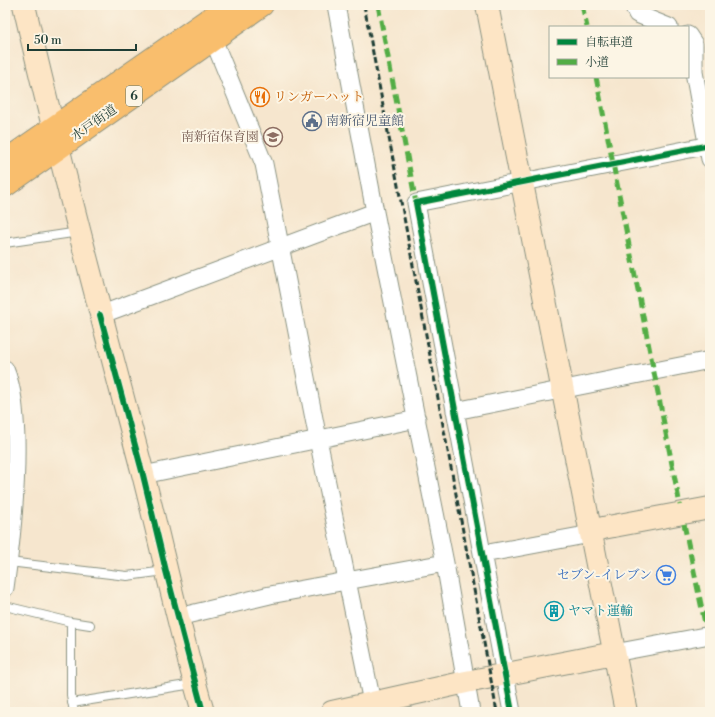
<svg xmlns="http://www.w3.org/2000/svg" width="715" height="717" font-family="'Libre Bodoni','Noto Serif JP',serif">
	<rect width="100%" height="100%" fill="#fcf5e5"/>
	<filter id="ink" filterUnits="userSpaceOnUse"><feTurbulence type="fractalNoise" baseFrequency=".025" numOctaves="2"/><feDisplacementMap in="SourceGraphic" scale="8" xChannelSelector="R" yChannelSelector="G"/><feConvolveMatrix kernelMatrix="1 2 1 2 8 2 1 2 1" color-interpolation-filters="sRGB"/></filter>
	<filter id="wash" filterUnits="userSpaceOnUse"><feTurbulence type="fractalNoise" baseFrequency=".012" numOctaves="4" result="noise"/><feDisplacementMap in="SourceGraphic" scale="16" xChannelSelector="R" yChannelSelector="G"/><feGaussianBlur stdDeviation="0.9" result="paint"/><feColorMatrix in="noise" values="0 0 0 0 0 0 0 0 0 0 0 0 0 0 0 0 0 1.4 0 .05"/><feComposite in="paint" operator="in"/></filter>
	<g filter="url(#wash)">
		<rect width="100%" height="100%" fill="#f6e6ce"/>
	</g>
	<g filter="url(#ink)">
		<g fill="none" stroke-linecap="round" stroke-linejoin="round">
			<g stroke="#8a9281" stroke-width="10">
				<path id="lane" d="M 5,243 L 79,232
					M 9,562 L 127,576 L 165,571
					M 5,606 L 71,622 L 90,625
					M 71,622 L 71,695 L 74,712
					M 72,703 L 193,684"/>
			</g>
			<g stroke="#8a9281" stroke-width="19">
				<path id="street" d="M 336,5 L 375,212 L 445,563 L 471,712
					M 633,5 L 637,14 L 669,27
					M 688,35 L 694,44 L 694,72 L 710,159
					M 213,39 L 264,164 L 318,439 L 374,712
					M 100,315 L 375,212
					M 5,369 C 14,390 15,416 16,438 C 17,488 12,538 5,588
					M 455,411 L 710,360
					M 143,475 L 417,419
					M 483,554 L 580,536 L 591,532
					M 178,617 L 270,595 L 445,563
					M 614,653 L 710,635
					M 512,712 L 416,203 L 710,145"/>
			</g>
			<g stroke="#8a9281" stroke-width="24">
				<path id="secondary" d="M 24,5 C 60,162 102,318 143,474 C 163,553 180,633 203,712
					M 487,5 L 626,712
					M 591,532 L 603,528 L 710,508
					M 332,712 L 466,682 L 614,653"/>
			</g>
			<g stroke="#8a9281" stroke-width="24">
				<path id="highway" d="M 5,161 L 229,5
					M 5,186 L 262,5"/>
			</g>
			<use href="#lane" stroke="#fff" stroke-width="8"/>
			<use href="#street" stroke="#fff" stroke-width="17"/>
			<use href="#secondary" stroke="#fde5c5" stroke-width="22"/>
			<use href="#highway" stroke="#f9be6d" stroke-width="22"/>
			<path stroke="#1f3d34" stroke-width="3" stroke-dasharray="6 3" stroke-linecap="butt" d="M 364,5 L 497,712"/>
			<path stroke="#52ad45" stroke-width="5" stroke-dasharray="10 5" stroke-linecap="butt" d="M 378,5 L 416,203
				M 582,5 L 587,27
				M 596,77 L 680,505
				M 684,524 L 706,628
				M 708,644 L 710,656"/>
			<g stroke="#fcf5e5" stroke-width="8">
				<path id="cycleway" d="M 100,315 L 143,475 L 166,571 L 203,712
					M 512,712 L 416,203 L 710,145"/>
			</g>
			<use href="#cycleway" stroke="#00873e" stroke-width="6"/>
		</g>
	</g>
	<defs>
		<g id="restaurant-ring" transform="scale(1)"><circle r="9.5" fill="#fcf5e5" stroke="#e8710a" stroke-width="1.5"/><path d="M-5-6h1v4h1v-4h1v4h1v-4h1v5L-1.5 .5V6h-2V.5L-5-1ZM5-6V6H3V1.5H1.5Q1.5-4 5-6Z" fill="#e8710a"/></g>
		<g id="civic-ring" transform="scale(1)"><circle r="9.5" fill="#fcf5e5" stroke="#5c6f8a" stroke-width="1.5"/><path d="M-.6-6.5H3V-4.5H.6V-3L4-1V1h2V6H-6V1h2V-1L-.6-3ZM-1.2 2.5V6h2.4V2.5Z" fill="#5c6f8a"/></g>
		<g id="school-ring" transform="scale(1)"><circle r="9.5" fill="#fcf5e5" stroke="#8d6e63" stroke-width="1.5"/><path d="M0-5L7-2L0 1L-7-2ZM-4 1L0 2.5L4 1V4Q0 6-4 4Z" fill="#8d6e63"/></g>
		<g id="supermarket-ring" transform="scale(1)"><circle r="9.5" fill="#fcf5e5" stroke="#3f7fe0" stroke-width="1.5"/><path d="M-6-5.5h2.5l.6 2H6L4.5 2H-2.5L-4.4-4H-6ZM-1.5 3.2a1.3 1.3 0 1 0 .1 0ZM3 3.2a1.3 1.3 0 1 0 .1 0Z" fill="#3f7fe0"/></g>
		<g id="building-ring" transform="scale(1)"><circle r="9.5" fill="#fcf5e5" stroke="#0f9aa8" stroke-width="1.5"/><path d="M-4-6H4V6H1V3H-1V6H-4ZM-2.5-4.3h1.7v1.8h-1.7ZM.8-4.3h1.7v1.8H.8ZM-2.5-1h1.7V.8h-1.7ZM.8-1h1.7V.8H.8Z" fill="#0f9aa8"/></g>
	</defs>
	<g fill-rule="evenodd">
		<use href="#restaurant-ring" x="260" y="97"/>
		<use href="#civic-ring" x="312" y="121"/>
		<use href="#school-ring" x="273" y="137"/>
		<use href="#supermarket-ring" x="666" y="575"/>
		<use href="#building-ring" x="554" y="611"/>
	</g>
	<g text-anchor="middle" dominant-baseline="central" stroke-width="4" stroke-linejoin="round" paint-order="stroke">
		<rect fill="#fcf5e5" stroke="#617469" stroke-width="1" x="126" y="86" width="16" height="20" rx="3"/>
		<g font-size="12" font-weight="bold" fill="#1f3d34">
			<text x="134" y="96">6</text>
		</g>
		<g font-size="13" fill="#c56008" stroke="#fcf5e5" text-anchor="start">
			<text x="274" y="97">リンガーハット</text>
		</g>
		<g font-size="13" fill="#4e5e75" stroke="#fcf5e5" text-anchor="start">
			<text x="326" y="121">南新宿児童館</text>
		</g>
		<g font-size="13" fill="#1f3d34" stroke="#fcf5e5">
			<text transform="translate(94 123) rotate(-35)">水戸街道</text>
		</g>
		<g font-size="13" fill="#785e54" stroke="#fcf5e5" text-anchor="end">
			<text x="259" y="137">南新宿保育園</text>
		</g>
		<g font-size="13" fill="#366cbe" stroke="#fcf5e5" text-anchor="end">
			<text x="652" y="575">セブン-イレブン</text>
		</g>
		<g font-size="13" fill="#0d838f" stroke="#fcf5e5" text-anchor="start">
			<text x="568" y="611">ヤマト運輸</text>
		</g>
	</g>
	<rect width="715" height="717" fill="none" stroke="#fcf5e5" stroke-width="20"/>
	<rect x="549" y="26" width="140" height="52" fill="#fcf5e5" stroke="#a4ab9e"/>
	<rect x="557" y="39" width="20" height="6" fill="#00873e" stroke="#a4ab9e"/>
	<text x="585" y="46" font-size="12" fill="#1f3d34">自転車道</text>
	<rect x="557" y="59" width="20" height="6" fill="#52ad45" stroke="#a4ab9e"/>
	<text x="585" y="66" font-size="12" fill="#1f3d34">小道</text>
	<path d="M28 44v6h108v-6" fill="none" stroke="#1f3d34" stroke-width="2"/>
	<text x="34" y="44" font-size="12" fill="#1f3d34" stroke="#fcf5e5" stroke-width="3" paint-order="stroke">50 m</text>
</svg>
